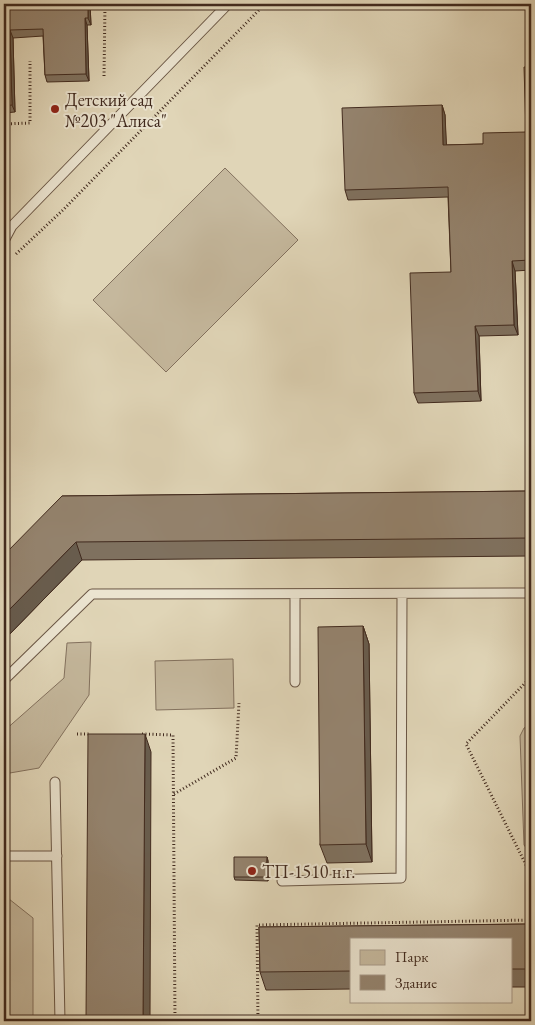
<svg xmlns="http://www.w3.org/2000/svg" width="535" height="1025" font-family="'EB Garamond',serif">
	<rect width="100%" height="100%" fill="#e0d5b7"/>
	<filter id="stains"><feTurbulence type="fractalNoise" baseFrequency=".004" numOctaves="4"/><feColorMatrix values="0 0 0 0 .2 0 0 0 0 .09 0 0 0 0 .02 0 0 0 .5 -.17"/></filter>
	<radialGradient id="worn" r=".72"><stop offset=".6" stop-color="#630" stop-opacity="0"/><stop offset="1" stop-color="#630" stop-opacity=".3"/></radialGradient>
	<path fill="#c5b89d" stroke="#83715e" d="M 225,168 L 298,240 L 166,372 L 93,300 Z
		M 91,642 L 89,695 L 39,768 L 4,774 L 4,731 L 64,678 L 67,643 Z
		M 233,659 L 234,708 L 156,710 L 155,661 Z
		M 531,725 L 531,853 L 530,853 L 524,845 L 520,736 L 524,728 Z
		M 4,895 L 33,918 L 33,1021 L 4,1021 Z"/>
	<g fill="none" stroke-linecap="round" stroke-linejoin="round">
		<g stroke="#695544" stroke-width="11">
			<path id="service" d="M 4,241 L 12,226 L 228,4
				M 4,263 L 4,266
				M 295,594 L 295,682
				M 4,680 L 92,594 L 531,593
				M 55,782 L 60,1021
				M 4,856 L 57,856
				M 282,881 L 401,878 L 402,594"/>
		</g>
		<path stroke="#412a1e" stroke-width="3" stroke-dasharray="1 2.5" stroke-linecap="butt" d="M 104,76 L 105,4
			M 4,124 L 30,123 L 30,61
			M 16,254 L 64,209 L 263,6 L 437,4
			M 531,677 L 466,744 L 531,875
			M 77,734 L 91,734
			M 142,734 L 173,735 L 175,1021
			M 174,794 L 236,758 L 239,703
			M 258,1021 L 257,925 L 531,920"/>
		<use href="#service" stroke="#ebe4d0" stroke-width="9"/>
	</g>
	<path fill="#7f715f" stroke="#412a1e" d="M 4,4 L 90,4 L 91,25 L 87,25 L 89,81 L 47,82 L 45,75 L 43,36 L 13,38 L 15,112 L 4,113 Z
		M 531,67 L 531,270 L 515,271 L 518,335 L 479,336 L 481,401 L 418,403 L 414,393 L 451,272 L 448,197 L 348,200 L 345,190 L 442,105 L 445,115 L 446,145 L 483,144 L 526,132 Z
		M 531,491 L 531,556 L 82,560 L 4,640 L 62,496 Z
		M 363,626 L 369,644 L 372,862 L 327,863 L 320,845 Z
		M 267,857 L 268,861 L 268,881 L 235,880 L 234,877 Z
		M 531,924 L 531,987 L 511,987 L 511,939 L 351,939 L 351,989 L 266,990 L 260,972 L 259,927 Z"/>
	<path fill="#685c4d" stroke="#412a1e" d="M 88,4 L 90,4 L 91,25 L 88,18 Z
		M 85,18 L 87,25 L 89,81 L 86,74 Z
		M 10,30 L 13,38 L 15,112 L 12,105 Z
		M 442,105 L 445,115 L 447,155 L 443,145 Z
		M 512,261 L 515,271 L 518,335 L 514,325 Z
		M 475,326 L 479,336 L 481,401 L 478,391 Z
		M 76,542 L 82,560 L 4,640 L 4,615 Z
		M 363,626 L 369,644 L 372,862 L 366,844 Z
		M 145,734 L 151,752 L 150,1021 L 143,1021 Z
		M 267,857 L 268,861 L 268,881 L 266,877 Z"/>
	<path fill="#94836e" stroke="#412a1e" d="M 4,4 L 88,4 L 88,18 L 85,18 L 86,74 L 45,75 L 43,29 L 10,30 L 12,105 L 4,106 Z
		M 524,67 L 531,67 L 531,260 L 512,261 L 514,325 L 475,326 L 478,391 L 414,393 L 410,273 L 451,272 L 448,187 L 345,190 L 342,108 L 442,105 L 443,145 L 483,144 L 483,133 L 526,132 Z
		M 531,491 L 531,538 L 76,542 L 4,615 L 4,555 L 62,496 Z
		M 363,626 L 366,844 L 320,845 L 318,627 Z
		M 88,734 L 145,734 L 143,1021 L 86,1021 Z
		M 234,857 L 267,857 L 266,877 L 234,877 Z
		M 531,924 L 531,969 L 511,969 L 511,939 L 351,939 L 351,971 L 260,972 L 259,927 Z"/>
	<g fill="#8f2418" stroke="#ebe4d0" stroke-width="2">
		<circle cx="55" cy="109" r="5"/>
		<circle cx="252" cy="871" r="5"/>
	</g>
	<g text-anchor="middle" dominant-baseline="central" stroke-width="4" stroke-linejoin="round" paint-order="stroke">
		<g font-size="18" fill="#412a1e" stroke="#ebe4d0" text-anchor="start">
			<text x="65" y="99">Детский сад<tspan x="65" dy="21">№203 "Алиса"</tspan></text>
			<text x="262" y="871">ТП-1510 н.г.</text>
		</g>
	</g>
	<rect width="535" height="1025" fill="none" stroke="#e0d5b7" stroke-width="20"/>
	<rect x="5" y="5" width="525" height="1015" fill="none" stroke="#412a1e" stroke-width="2.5"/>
	<rect x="10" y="10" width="515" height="1005" fill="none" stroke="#412a1e"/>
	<rect x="350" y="938" width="162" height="65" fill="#ebe4d0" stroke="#a79a89"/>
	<rect x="360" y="950" width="25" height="15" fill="#c5b89d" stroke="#a79a89"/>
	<text x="395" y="962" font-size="15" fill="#412a1e">Парк</text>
	<rect x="360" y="975" width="25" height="15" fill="#94836e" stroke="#a79a89"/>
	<text x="395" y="988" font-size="15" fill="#412a1e">Здание</text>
	<rect width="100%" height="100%" filter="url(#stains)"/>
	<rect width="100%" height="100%" fill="url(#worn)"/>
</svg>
